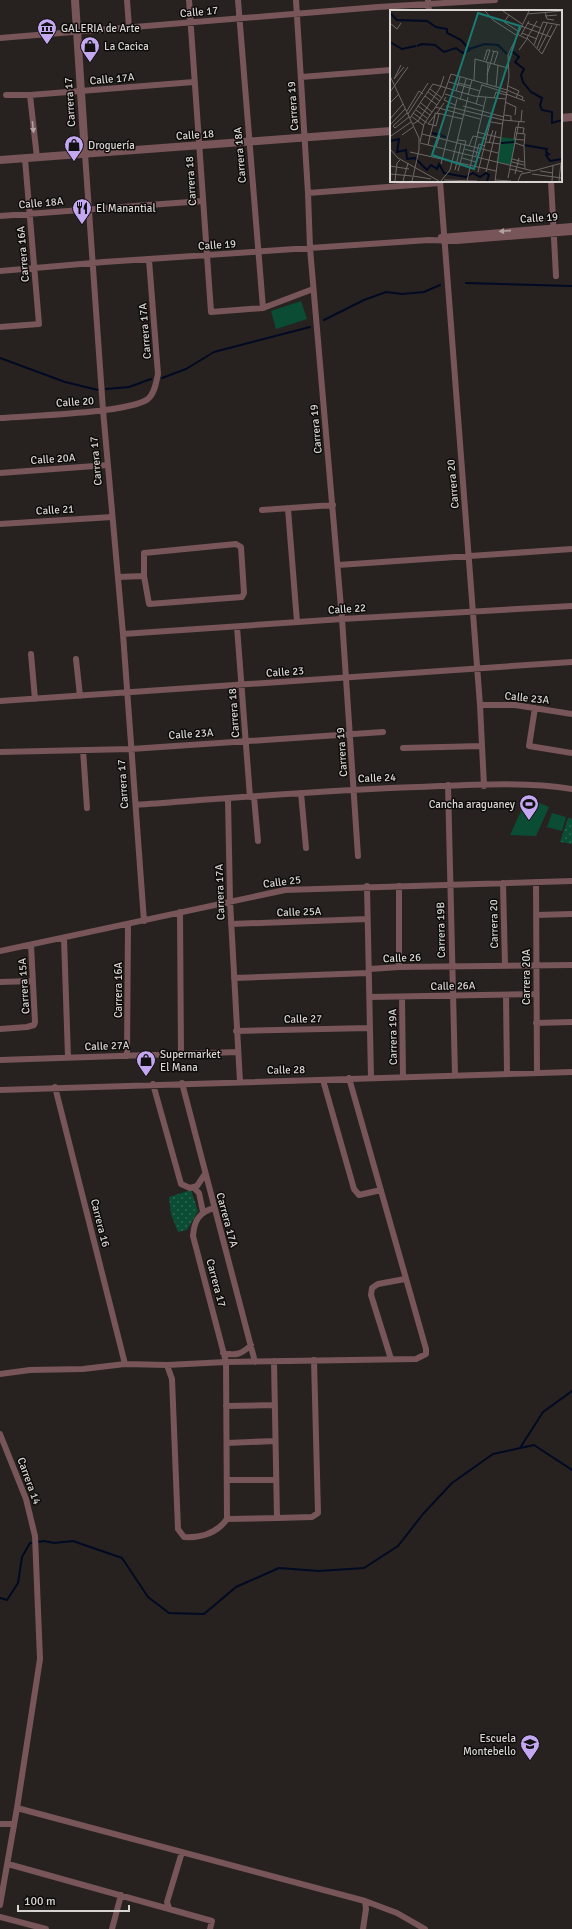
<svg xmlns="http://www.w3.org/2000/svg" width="572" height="1929" font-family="Signika,sans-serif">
	<defs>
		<pattern id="green-dots" width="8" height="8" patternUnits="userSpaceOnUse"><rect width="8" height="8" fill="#0b4d34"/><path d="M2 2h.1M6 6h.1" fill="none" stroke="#2e6650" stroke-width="1.8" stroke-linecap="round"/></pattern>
	</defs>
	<rect width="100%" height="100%" fill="#27221f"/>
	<path fill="url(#green-dots)" d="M 568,818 L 572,819 L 572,844 L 560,842 Z
		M 191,1190 L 198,1211 L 187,1230 L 178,1232 L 171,1214 L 169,1197 Z"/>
	<path fill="#0b4d34" d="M 301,301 L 307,319 L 276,329 L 271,311 Z
		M 527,798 L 549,807 L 536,836 L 510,835 Z
		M 552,813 L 566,817 L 562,831 L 547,827 Z"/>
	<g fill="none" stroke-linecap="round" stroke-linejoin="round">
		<path stroke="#000a23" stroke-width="2" d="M 466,283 L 572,286
			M 324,320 L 364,300 L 386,292 L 402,294 L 424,292 L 440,285
			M 0,358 L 65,382 L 98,390
			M 162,378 L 186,369 L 214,352 L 310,327
			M 106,389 L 129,387 L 151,379
			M 520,1448 L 543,1412 L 572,1391
			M 0,1598 L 7,1600 L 18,1583 L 22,1557 L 30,1543 L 44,1541 L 54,1543 L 73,1541 L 122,1558 L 148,1597 L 169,1613 L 204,1614 L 236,1587 L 279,1568 L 319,1571 L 364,1568 L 398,1546 L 423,1514 L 452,1483 L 493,1454 L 534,1445 L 572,1470"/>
		<path stroke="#775559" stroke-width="6" d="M 127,0 L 129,27
			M 189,0 L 211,312 L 263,308 L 313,289
			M 238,0 L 263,308
			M 296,0 L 308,193 L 310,248 L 342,619 L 358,856
			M 428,0 L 429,11
			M 0,38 L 378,7 L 495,0
			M 301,77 L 391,70
			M 6,95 L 30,95 L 194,82
			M 30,95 L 37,158
			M 85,154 L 103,410 L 123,634 L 144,921
			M 440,181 L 480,705 L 484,786
			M 551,181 L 556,276
			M 308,193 L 440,183
			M 0,216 L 203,201
			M 441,237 L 572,226
			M 0,271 L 104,262 L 429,240 L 457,241 L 572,232
			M 0,327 L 39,324 L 25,159
			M 0,418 C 28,416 129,413 148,399 C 155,393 156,382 158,374 L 149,260
			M 0,473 L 108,465
			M 288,509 L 297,622
			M 262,510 L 333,505
			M 0,524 L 112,517
			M 236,544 L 241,547 L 244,593 L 242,597 L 149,604 L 144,576 L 144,553 Z
			M 338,565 L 572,549
			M 118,577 L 144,576
			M 237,627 L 250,797
			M 123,634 L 342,619 L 572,606
			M 31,654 L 35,699
			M 76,659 L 80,696
			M 0,701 L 572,662
			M 480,705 L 515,705 L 572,714
			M 535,708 L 529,746 L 572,753
			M 403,748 L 482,746
			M 83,750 L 87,808
			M 0,752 L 131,749 L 383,732
			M 448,785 L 455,1075
			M 301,793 L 306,848
			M 254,797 L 258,841
			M 228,799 L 230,901 L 240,1082
			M 136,805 C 230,798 323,790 418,787 C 466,785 525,781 572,789
			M 536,882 L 537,1072
			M 503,883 L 505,965
			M 367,886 L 371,1078
			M 180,912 L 181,1055
			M 536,915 L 572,914
			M 231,924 L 367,919
			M 64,938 L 68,1057
			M 0,951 L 285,890 L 572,881
			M 399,967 L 399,886
			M 234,978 L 368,973 L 370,969 L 399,967 L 572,965
			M 0,982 L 33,981
			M 506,995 L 507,1073
			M 370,997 L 536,994
			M 402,997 L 403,1076
			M 536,1023 L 572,1022
			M 0,1029 L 27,1027 L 34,1025 L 35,1022 L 31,945
			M 236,1031 L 370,1028
			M 127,1056 L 128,924
			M 0,1060 L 238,1052
			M 323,1080 L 354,1189 L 359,1195 L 381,1190
			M 182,1083 L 255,1362
			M 153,1084 L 181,1184 L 190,1188 L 197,1186 L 205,1174
			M 55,1087 L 125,1364
			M 0,1090 L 572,1072
			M 194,1188 L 199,1193 L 203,1212
			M 214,1208 C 199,1212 194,1221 193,1236 L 226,1362 L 227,1519
			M 223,1353 C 236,1356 242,1354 251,1345
			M 391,1359 L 371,1295 L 372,1288 L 378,1284 L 405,1279
			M 274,1361 L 277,1518 L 312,1517 L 318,1513 L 314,1360
			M 167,1365 L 172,1379 L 178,1529 L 184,1537 C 201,1538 217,1533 227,1519 L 277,1518
			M 0,1374 L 30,1370 L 83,1369 L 125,1364 L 167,1365 L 226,1362 L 416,1359 L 426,1354 L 426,1349 L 349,1078
			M 226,1406 L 275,1405
			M 0,1434 L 26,1499 L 35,1536 L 40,1659 L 17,1808 L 0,1905
			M 227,1443 L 275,1441
			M 227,1480 L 276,1480
			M 17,1808 L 365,1901 L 397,1913 L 425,1929
			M 0,1824 L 14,1824
			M 8,1864 L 212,1921 L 210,1929
			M 169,1908 L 167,1902 L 182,1852
			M 0,1917 L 46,1929
			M 112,1929 L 121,1895
			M 363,1929 L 366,1909 L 365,1901"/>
		<path stroke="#775559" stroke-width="8" d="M 75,0 L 85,154
			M 561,118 L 572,117
			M 0,160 L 391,131"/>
	</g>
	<defs><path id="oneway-solid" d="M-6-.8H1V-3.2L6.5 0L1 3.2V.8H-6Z"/></defs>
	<g fill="#b1a1a1">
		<use href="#oneway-solid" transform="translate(33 127) rotate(84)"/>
		<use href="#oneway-solid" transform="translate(505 231) rotate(176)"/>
	</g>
	<defs>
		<g id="museum-pin" transform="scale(1)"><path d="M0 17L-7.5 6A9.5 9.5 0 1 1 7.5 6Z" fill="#c4a7f1" stroke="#0e0c0b"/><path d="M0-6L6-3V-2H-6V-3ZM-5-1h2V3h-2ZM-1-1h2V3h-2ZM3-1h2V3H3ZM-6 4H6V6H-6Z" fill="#111"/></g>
		<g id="shop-pin" transform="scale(1)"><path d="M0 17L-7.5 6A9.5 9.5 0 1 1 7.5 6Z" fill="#c4a7f1" stroke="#0e0c0b"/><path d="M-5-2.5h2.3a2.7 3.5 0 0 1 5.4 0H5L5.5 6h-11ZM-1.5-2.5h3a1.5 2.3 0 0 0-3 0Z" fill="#111"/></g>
		<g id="restaurant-pin" transform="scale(1)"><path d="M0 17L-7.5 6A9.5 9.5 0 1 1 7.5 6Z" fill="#c4a7f1" stroke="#0e0c0b"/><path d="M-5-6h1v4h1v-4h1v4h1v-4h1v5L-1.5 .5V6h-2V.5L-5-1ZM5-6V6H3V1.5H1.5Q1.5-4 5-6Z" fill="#111"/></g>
		<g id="stadium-pin" transform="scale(1)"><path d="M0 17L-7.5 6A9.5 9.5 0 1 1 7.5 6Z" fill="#c4a7f1" stroke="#0e0c0b"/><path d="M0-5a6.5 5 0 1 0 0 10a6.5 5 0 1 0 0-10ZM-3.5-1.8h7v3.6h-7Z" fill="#111"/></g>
		<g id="school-pin" transform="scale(1)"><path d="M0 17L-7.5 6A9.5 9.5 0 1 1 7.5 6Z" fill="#c4a7f1" stroke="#0e0c0b"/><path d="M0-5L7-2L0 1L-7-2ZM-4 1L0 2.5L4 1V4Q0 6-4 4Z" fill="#111"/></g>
	</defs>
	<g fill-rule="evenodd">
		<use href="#museum-pin" x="47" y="28"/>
		<use href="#shop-pin" x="90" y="46"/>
		<use href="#shop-pin" x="74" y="145"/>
		<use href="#restaurant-pin" x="82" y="208"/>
		<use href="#stadium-pin" x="529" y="804"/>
		<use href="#shop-pin" x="146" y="1060"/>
		<use href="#school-pin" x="530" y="1744"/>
	</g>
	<g text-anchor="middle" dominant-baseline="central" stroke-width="3" stroke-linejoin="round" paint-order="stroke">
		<g font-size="11" fill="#d7d4d1" stroke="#0e0c0b">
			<text transform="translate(199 12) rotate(-5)">Calle 17</text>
			<text transform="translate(112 79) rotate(-5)">Calle 17A</text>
			<text transform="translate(70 102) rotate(-94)">Carrera 17</text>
			<text transform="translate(293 106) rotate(-94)">Carrera 19</text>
			<text transform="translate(195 135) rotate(-4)">Calle 18</text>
			<text transform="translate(240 155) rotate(-95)">Carrera 18A</text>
			<text transform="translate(191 181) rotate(-94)">Carrera 18</text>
			<text transform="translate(41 203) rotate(-5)">Calle 18A</text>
			<text transform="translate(539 218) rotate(-4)">Calle 19</text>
			<text transform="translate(217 245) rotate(-4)">Calle 19</text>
			<text transform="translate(23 254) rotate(-95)">Carrera 16A</text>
			<text transform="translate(145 331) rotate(-95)">Carrera 17A</text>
			<text transform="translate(75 402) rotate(-4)">Calle 20</text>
			<text transform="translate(316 429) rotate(-95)">Carrera 19</text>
			<text transform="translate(53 459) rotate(-4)">Calle 20A</text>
			<text transform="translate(96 461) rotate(-95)">Carrera 17</text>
			<text transform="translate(453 484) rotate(-95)">Carrera 20</text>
			<text transform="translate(55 510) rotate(-3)">Calle 21</text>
			<text transform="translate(347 609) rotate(-4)">Calle 22</text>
			<text transform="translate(285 672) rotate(-4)">Calle 23</text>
			<text transform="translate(527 698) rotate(6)">Calle 23A</text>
			<text transform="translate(234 713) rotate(-94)">Carrera 18</text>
			<text transform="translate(191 734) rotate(-4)">Calle 23A</text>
			<text transform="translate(342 752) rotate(-94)">Carrera 19</text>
			<text transform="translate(377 778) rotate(-2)">Calle 24</text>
			<text transform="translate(123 784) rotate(-94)">Carrera 17</text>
			<text transform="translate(282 882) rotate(-7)">Calle 25</text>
			<text transform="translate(220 892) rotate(-92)">Carrera 17A</text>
			<text transform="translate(299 912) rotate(-2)">Calle 25A</text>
			<text transform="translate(494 924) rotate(-91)">Carrera 20</text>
			<text transform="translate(441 930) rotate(-91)">Carrera 19B</text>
			<text transform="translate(402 958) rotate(-2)">Calle 26</text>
			<text transform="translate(526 977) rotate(-90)">Carrera 20A</text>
			<text transform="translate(24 986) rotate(-94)">Carrera 15A</text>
			<text transform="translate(453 986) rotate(-1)">Calle 26A</text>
			<text transform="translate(118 990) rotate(-90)">Carrera 16A</text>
			<text transform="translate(303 1019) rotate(-1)">Calle 27</text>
			<text transform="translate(393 1037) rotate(-91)">Carrera 19A</text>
			<text transform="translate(107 1046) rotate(-2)">Calle 27A</text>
			<text transform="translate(286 1070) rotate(-1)">Calle 28</text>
			<text transform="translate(227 1220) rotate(75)">Carrera 17A</text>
			<text transform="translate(100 1223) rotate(76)">Carrera 16</text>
			<text transform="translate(216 1283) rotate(75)">Carrera 17</text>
			<text transform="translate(29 1481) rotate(70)">Carrera 14</text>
		</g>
		<g font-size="11" fill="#d7d4d1" stroke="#0e0c0b" text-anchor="start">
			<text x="61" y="28">GALERIA de Arte</text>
			<text x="104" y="46">La Cacica</text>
			<text x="88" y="145">Droguería</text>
			<text x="96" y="208">El Manantial</text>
			<text x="515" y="804" text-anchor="end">Cancha araguaney</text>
			<text x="160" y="1054">Supermarket<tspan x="160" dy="13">El Mana</tspan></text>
			<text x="516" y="1738" text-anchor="end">Escuela<tspan x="516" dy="13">Montebello</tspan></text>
		</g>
	</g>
	<g transform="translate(390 10)">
		<rect width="172" height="172" fill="#27221f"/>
		<path d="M 111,127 L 126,129 L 121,155 L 107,152 Z" fill="#0b4d34"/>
		<path fill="none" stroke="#000a23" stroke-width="2" d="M 0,3 L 7,10 L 37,11 L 46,17 L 57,19 L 57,23 L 71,30 L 79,39 L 95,34 L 108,35 L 117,44M 0,32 L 12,39 L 26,36M 27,36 L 32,34 L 45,35 L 54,42 L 66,38 L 73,43 L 80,40M 120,43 L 122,41 L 129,47 L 125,52 L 134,59 L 131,65 L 133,72 L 141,82 L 152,88 L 150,95 L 152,100 L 162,102 L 162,113 L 172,110M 42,123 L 56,127M 0,131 L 9,129 L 7,142 L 16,140 L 17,149 L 25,148 L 37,160 L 41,155 L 47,159 L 49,154 L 54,163 L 76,167 L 83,163 L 90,167 L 96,163 L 99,165 L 97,171M 111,133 L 124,132M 134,135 L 157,139 L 156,142 L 159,144 L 156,145 L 160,151 L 172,149"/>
		<path fill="none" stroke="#6d6966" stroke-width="1" d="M 95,1 L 103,10 L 126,25M 113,1 L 132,14M 155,2 L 157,9 L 164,10M 137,4 L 172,1M 119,5 L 114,12 L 128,21M 155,6 L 167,5M 147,11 L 137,28 L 152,44 L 167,15M 0,13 L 7,19 L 11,13M 137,13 L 151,18M 131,16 L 161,27M 132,23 L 147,29M 127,24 L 137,29 L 129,40M 131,25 L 139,11M 144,35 L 153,12 L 170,15M 147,38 L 157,13M 149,40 L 162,15M 102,41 L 108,42 L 104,54M 94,50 L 97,40 L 100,40 L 96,52M 11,55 L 4,69 L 14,57M 97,65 L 104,41M 0,66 L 29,128 L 29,140 L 22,171M 84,71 L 85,49 L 118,58M 59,72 L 90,81M 68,73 L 81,76M 92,75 L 117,83M 97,75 L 98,52M 118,76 L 129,81 L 126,88M 106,77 L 108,55M 40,79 L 52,88M 66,81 L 70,67M 0,82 L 18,57M 38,82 L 50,91M 55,84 L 93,96M 116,84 L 135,91M 78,85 L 82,70M 35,86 L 47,95M 56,87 L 54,90 L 65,95M 104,88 L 106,82 L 116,85M 70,90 L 76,69M 115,92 L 126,97 L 125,105M 0,93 L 9,84M 31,93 L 42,102M 54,93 L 47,103 L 73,109M 86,94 L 92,74M 28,96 L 40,105M 56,96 L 113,110 L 135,112M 73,96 L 114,107M 45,97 L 90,109M 26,100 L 37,108M 17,101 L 29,81 L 33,84M 17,103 L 3,116 L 5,118 L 19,107M 23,103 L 37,113M 18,104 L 38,73M 114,105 L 121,106 L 121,111M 21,106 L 33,115M 20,108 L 43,74 L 84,86 L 116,89M 0,109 L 13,94M 101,112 L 113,114M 131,112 L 132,100M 23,114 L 28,111 L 50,78 L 54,66M 0,115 L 15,99M 87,122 L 111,128M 126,123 L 135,124 L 134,136M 32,124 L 108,143M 133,124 L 134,118 L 126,117 L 124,129 L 134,130M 12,125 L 23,117M 1,126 L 21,112M 68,130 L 76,131 L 68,161M 30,132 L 34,114 L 53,86 L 61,64 L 117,80 L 133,87 L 132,90M 96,132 L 110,134M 30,133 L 143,161 L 172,153M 99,133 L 103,120M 125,133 L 134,136 L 135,159M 38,135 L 40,126 L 43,115 L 45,105 L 45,103 L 49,104 L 46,116 L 43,115 L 38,114 L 45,105M 79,136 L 83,126 L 97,129M 46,137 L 50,125M 0,139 L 8,148 L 49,171M 74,139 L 90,143M 20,142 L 106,161M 86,146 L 89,134 L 95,136M 72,148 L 86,152M 122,149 L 134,152M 122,152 L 134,155M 51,154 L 67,89M 0,156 L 19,159M 120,159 L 133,162M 65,160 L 71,134M 150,161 L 163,163M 88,162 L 103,101M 96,162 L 106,121M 0,164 L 22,166M 125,164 L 129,148M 142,164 L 172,168M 23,166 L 41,169M 118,168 L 129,112M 54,170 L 87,171M 105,170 L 121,171M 5,171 L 7,153 L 10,150M 13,171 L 18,153M 51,171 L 60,160 L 78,87M 77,171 L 96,87M 105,171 L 119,66 L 118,45 L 139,1M 128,171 L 131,164 L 141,162M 162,171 L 163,156M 169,171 L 171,153"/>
		<path fill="#197b73" fill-opacity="0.15" stroke="#197b73" stroke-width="2" d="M 88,3 L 130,16 L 84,159 L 42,145 Z"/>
		<rect width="172" height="172" fill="none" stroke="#d7d4d1" stroke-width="2"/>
	</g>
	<path d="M18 1905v6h111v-6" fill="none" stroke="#d7d4d1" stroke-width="2"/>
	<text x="24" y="1905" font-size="12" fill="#d7d4d1" stroke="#0e0c0b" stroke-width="3" paint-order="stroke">100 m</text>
</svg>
